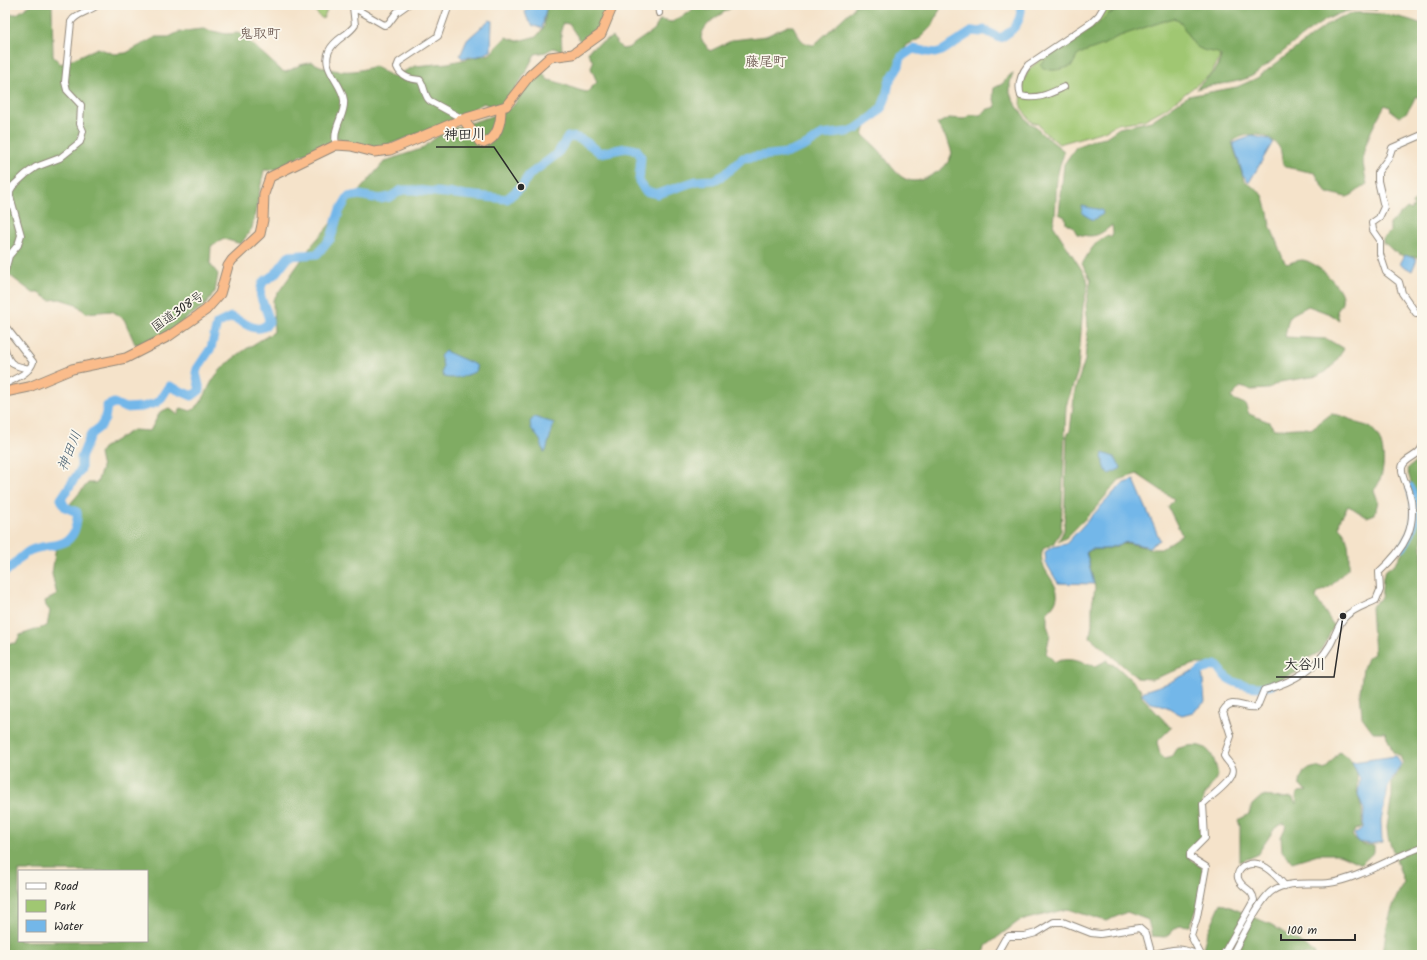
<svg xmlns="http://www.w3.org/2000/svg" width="1427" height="960" font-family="Kalam,'Klee One',sans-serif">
	<rect width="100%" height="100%" fill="#fbf7ec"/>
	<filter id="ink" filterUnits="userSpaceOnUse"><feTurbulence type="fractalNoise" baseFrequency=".025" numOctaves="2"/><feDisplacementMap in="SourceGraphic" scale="8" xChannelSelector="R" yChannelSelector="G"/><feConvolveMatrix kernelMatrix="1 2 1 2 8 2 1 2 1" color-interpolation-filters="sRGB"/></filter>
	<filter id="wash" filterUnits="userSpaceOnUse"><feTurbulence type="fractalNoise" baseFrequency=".012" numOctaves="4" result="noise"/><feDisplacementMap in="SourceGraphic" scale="16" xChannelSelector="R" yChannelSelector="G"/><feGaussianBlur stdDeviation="0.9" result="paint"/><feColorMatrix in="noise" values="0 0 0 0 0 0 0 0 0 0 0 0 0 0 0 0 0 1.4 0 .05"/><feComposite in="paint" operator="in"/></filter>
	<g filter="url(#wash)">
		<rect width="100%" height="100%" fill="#f5e3ca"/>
		<path fill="#a0c772" stroke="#66794e" d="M 312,5 L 329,5 L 323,19 L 318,15 Z
			M 1108,5 L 1206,5 L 1220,52 L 1219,60 L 1211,74 L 1166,108 L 1144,120 L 1117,124 L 1104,131 L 1059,144 L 1044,132 L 1038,124 L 1031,122 L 1021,107 C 1022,89 1022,74 1036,63 C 1059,47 1095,30 1108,5 Z"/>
		<path fill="#80ac64" stroke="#566c48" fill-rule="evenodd" d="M 30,5 L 52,5 L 53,56 L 61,64 L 98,48 L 114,54 L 126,53 L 156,37 L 169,37 L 179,32 L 193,30 L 203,29 L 226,34 L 240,33 L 282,71 L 286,72 L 300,65 L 312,62 C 332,73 353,74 374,66 L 393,77 L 415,66 L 448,63 L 490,54 L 506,37 L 518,41 L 537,36 L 544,27 L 546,9 L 544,5 L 608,5 C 609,25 597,34 581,42 L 569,24 L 563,23 L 561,31 L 562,51 L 553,48 L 546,52 L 535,54 L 522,79 L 502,106 L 489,106 L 484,103 L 449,122 L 380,148 L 371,150 L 335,137 C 325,150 314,151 299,156 C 293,166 276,171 264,170 L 252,228 L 241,244 L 224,239 L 211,246 L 210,264 L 218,274 L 215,292 L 206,304 L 166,334 L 145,344 L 135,344 L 124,319 L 112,311 L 86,313 L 76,304 L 60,299 L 50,300 L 39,293 L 33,293 L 9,275 L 5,276 L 5,14 L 17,14 Z
			M 696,5 L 705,5 L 706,10 L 710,10 L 716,5 L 735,5 C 723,14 702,22 701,39 L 710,51 L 733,40 L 766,36 L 788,26 L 793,26 C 799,36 801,45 814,45 L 853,9 L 854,5 L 942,5 L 932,26 L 919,39 L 907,45 L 885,84 L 883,96 L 878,109 L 869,117 L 863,135 C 868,140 874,145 879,150 C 894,169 904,192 932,175 C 944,168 947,166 952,153 L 948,141 L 937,124 L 949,118 L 964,119 L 970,115 L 980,115 L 988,109 L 996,107 L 993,95 L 994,88 L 1002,84 L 1010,75 L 1013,73 L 1010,83 L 1010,93 L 1014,102 L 1029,123 L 1035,126 L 1040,132 L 1064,151 C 1064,157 1060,162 1059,169 C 1054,187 1058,207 1053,225 L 1087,278 L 1088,285 L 1083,306 L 1078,371 L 1066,406 L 1061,531 L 1053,544 L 1043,549 C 1033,574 1076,587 1047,612 L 1047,625 L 1050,634 L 1046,653 L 1055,662 C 1071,656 1081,663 1096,666 L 1107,660 L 1108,663 L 1115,665 L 1142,690 L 1141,693 L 1142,697 L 1171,728 L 1157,742 L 1160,755 L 1165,759 L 1171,757 L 1176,749 C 1204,740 1213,748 1218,775 C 1214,783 1204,794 1202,803 C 1201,813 1206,824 1203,835 C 1201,845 1186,845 1187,856 L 1205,870 L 1197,909 L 1190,926 L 1180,925 L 1165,937 L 1152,936 L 1148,920 L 1127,912 L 1106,921 L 1067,909 L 1019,921 L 986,946 L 984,955 L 5,955 L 5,644 L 16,643 L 20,635 L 47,626 L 50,611 L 46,606 L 45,601 L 57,595 L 52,574 L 56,546 C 60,545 65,545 69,543 C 78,540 81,518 77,510 L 72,508 L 70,504 L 88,483 L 97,483 L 102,468 L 99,454 L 103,448 L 133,430 L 150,431 L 160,412 L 169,408 L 178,415 L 181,408 L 191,411 C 207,401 206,387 217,374 C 232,356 254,344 274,332 L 273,300 L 312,245 L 385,161 L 421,149 L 438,136 L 455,128 L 504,112 L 514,105 L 533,75 L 542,72 L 548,80 C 562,82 574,90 587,92 L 597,82 L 591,68 L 593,62 L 588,53 L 590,49 L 612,37 L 622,49 L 628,48 L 654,30 L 660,20 L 672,22 L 690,12 ZM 19,871 L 147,871 L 147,941 L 19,941 Z
			M 1131,5 L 1374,5 L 1377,10 C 1369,9 1360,8 1352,10 C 1316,17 1282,56 1252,76 C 1234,85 1215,83 1196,89 C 1206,77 1220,72 1221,55 C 1215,51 1209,52 1203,50 C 1190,46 1186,29 1179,20 L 1173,18 L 1117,37 L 1103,45 L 1084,52 L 1077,56 L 1072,66 C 1062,69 1048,74 1040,65 L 1051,55 L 1096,26 L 1108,14 Z
			M 1355,13 C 1378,12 1401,16 1422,24 L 1422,100 L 1416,96 C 1411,105 1409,113 1399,117 L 1391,111 L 1390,107 L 1385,105 C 1377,119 1364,142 1363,158 C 1363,167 1365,175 1367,184 C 1361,187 1352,197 1346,197 C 1340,196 1334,193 1327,193 L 1315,173 L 1285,167 C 1280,161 1283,153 1279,147 C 1269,132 1246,131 1232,142 L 1244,180 L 1263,195 L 1268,212 L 1270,225 L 1284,261 L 1287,264 C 1292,262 1298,260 1302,260 C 1314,260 1341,285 1342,297 C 1343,303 1341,306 1337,311 L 1339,320 L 1330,314 L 1308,306 C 1287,318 1290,311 1285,337 L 1327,339 L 1344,349 L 1332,367 L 1318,376 L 1280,382 L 1267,389 L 1252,390 L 1240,387 L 1231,398 L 1245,404 L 1249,414 L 1269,422 L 1274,429 C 1287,430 1299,426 1311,429 L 1331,414 C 1342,415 1348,418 1357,423 C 1362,425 1367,425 1371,428 C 1387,440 1387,476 1374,490 L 1378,501 L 1375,514 L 1367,517 C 1359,514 1356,509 1348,506 L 1340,520 L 1339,527 C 1350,536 1349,552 1349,567 L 1331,586 L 1317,594 L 1316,598 L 1334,626 L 1320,652 L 1307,659 L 1298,672 L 1265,686 L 1255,686 L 1229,677 L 1218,664 L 1194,664 L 1152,679 L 1137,678 L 1090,637 L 1092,624 L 1092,605 L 1095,588 L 1087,554 L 1089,550 L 1106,549 L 1127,543 L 1153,549 L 1161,549 L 1182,535 L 1168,507 L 1174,499 L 1137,474 L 1119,480 L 1092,512 L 1067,537 L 1058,542 L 1064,530 L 1067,435 L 1070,431 L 1075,390 L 1085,360 L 1088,327 L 1086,305 L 1091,280 L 1082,264 C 1089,253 1096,238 1109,236 L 1111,238 L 1113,233 L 1112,225 C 1099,236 1094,238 1077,234 L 1073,227 L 1066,223 L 1065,217 L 1059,214 L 1064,164 L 1076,147 L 1095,139 L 1106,137 L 1119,128 L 1151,121 L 1188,96 L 1237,87 L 1257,78 L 1328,24 L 1338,18 Z
			M 1422,196 L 1422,257 C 1411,257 1399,257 1391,249 C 1388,246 1388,245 1383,243 L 1383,238 L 1390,232 L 1390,224 L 1407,208 L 1411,210 L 1414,206 L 1412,203 Z
			M 1422,457 L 1422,955 L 1383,955 C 1386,927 1390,907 1404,882 L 1388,837 L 1387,827 L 1392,796 L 1392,783 L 1403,763 L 1400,756 L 1393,752 L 1385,732 L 1373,732 L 1362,717 L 1360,691 L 1363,668 L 1367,658 L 1374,654 L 1371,607 L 1381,598 L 1383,577 L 1386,570 L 1396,563 L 1416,528 L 1419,509 L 1407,469 Z
			M 1339,752 L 1349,757 L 1357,773 L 1357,790 L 1362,810 L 1362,827 L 1355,830 L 1352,835 C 1357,844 1364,846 1374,845 L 1374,852 L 1361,864 L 1339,854 L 1318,854 L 1292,862 L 1282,851 L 1281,837 L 1286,826 L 1284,823 L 1275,828 L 1257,855 L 1240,862 L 1240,826 L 1238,820 L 1249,814 L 1252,805 L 1262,796 L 1283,798 L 1292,797 L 1297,804 L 1296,795 L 1299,792 L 1308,791 L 1300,786 L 1299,781 L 1305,770 L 1316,767 L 1325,770 Z
			M 1221,903 L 1272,925 L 1314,952 L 1315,955 L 1201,955 L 1206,937 Z"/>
		<path fill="#73b7e9" stroke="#4f718a" d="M 533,5 L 545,7 L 546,9 L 542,28 L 533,26 L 527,18 L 525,11 Z
			M 489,20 L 492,21 L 491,51 L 479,56 L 462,58 L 460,56 L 467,40 Z
			M 1252,136 L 1269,139 L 1273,142 L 1250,181 L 1248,181 L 1243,175 L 1233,143 Z
			M 1081,206 L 1102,210 L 1103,214 L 1093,220 L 1083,214 Z
			M 1405,255 L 1417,259 L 1412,271 L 1400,264 Z
			M 445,351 L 476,365 L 477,370 C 472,375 452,380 444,377 L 442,373 L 443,365 L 440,356 Z
			M 534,417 L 554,423 L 546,451 L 544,452 L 540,440 L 531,428 L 530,422 Z
			M 1103,453 L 1114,457 L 1121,467 L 1120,469 L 1109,474 C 1104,470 1105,463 1102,458 Z
			M 1134,480 L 1160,540 L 1149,547 L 1127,542 L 1105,549 L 1091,549 L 1086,553 L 1087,556 L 1094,584 L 1058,583 L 1046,563 L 1045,552 L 1052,547 L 1066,544 L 1117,489 L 1124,483 Z
			M 1202,669 L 1205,702 L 1193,712 L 1182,715 C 1176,713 1172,709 1167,707 C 1154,701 1152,708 1142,694 L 1144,691 L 1168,683 L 1188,673 Z
			M 1396,756 L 1401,764 L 1388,787 L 1381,821 L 1382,842 L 1370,844 L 1358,842 L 1354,834 L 1363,828 L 1364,810 L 1358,794 L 1360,779 L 1352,762 Z"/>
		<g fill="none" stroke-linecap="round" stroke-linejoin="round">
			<path stroke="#73b7e9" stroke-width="9" d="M 1403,547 C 1417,526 1418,510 1410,487
				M 5,572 C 14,566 19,557 29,551 C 48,542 71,551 76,525 C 77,520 78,517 77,512 L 65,507 L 61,499 L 81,469 L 81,458 L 91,434 L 100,427 L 105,419 L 107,406 L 114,403 L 125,408 L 142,407 L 156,403 L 160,400 L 169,386 L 192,396 L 200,390 L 196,373 L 197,369 L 211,348 L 217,324 L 231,317 C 244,321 258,337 269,322 C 268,306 255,299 263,282 L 275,274 L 289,256 L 317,254 L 325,245 L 331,238 L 339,212 L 348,197 L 359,195 L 380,199 L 390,197 L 402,190 L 414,190 L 507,199 L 521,187 L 529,175 L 557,154 L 568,137 C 581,136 590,145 600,153 L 626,148 L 637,150 L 641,157 L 639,181 L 645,191 L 658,194 L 696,181 L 714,180 L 724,175 L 743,158 L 787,153 L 805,146 L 822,135 L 847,132 L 856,129 L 874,116 L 882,107 L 886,97 L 889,82 L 899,66 L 901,57 L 913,49 L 935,53 L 942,51 L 973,31 L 980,32 L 984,30 L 1000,38 C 1014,31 1022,21 1021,5
				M 1193,678 L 1202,670 L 1216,665 C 1221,668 1222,673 1226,677 C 1235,685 1261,690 1272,685"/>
		</g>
	</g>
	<g filter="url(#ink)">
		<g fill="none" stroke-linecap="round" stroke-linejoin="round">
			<g stroke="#90877a" stroke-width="8">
				<path id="minor" d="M 449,5 L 438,36 L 399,62 L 397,67 C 401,77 410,79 420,80 C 425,87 424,96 430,101 L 463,119
					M 658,5 L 659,13
					M 353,7 L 384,25 L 388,24 L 397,12 L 407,5
					M 1064,87 C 1049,94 1038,100 1021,96 C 1017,84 1021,74 1028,65 L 1092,22 L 1099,15 L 1105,5
					M 1422,135 L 1392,148 L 1389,157 L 1378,172 L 1378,181 L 1384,207 L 1379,218 L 1372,223 L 1373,230 L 1380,240 L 1380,254 L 1386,272 L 1399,282 L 1402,293 L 1416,313 L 1422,313
					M 336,145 C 332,126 346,115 344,100 C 342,83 321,69 329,51 C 335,38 348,36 355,25 L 353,7 L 350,5
					M 5,271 L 9,256 L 18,245 L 21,235 L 10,196 L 10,191 L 13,186 L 26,174 L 36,167 L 60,158 L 80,142 L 83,131 L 80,124 L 81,105 L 67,90 L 65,82 L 71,22 C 76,13 89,12 97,5
					M 5,326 L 33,362 C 29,374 15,378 5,384
					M 5,349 C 9,366 14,365 29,369
					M 996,955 L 1005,939 L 1009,936 L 1025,936 L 1036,933 L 1054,922 L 1063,922 L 1091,933 L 1100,934 L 1139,928 L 1146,934 L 1151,952 L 1154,954 C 1175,950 1177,946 1198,955
					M 1201,955 L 1191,936 L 1197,917 L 1206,867 L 1190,857 L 1190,853 L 1205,838 L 1203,804 C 1210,796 1238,779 1232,767 C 1230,763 1226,760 1224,756 L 1231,736 L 1223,711 C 1232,696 1244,710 1257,707 L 1264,690 C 1290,683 1316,669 1330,645 C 1335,636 1338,625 1344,618 C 1352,609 1366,605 1376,600 L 1380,590 L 1379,572 C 1404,549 1419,527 1409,491 C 1407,484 1401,476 1402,468 C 1403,458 1419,457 1422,447
					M 1223,955 L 1254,900 C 1252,887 1241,889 1238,878 C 1237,873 1239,870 1243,867 C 1259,856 1275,874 1285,886
					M 1232,955 C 1240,940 1259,900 1272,891 C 1288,880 1310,885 1329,883 C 1356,880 1395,856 1422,847"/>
			</g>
			<g stroke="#90877a" stroke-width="11">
				<path id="highway" d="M 463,119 L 480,142 L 484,143 C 498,139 501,121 501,109
					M 5,392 L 29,387 L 72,369 L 126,358 L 169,336 L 206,310 L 220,294 L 228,266 L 232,260 L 260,234 L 263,220 L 264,194 L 270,177 L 336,145 L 351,146 L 374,152 L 390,150 L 463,119 L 506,106 L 530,75 L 550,57 L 573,54 L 601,34 L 613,5"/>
			</g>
			<use href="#minor" stroke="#fff" stroke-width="6"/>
			<use href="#highway" stroke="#fabc8b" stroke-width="9"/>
		</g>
	</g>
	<g text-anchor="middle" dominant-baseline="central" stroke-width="3.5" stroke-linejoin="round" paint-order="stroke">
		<g font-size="13" fill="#2b2b2b" stroke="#fbf7ec">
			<text transform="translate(178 312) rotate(-35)">国道308号</text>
		</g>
		<g font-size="14" fill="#645048" stroke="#fbf7ec">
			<text x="260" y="34">鬼取町</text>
			<text x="766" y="62">藤尾町</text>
		</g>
		<g font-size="14" font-style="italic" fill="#445c6e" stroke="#fbf7ec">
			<text transform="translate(70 451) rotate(-68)">神田川</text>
		</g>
	</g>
	<path fill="none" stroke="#2b2b2b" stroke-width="1.5" d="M521 187L494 147H436M1343 616L1334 677H1276"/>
	<g fill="#2b2b2b" stroke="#fbf7ec" stroke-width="1.5">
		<circle cx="521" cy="187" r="4"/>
		<circle cx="1343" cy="616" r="4"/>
	</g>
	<g font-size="14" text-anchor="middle" font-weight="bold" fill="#2b2b2b" stroke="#fbf7ec" stroke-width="3.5" stroke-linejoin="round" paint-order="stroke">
		<text x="465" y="139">神田川</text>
		<text x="1305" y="669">大谷川</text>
	</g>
	<rect width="1427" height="960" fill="none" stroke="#fbf7ec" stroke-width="20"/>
	<rect x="18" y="870" width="130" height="72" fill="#fbf7ec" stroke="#a8a59f"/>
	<rect x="26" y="883" width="20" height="6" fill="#ffffff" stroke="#a8a59f"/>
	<text x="54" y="890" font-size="12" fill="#2b2b2b">Road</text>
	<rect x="26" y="900" width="20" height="12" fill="#a0c772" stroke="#a8a59f"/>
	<text x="54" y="910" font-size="12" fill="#2b2b2b">Park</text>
	<rect x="26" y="920" width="20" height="12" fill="#73b7e9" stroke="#a8a59f"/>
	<text x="54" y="930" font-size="12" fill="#2b2b2b">Water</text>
	<path d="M1281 934v6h74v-6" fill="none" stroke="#2b2b2b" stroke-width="2"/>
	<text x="1287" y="934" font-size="12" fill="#2b2b2b" stroke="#fbf7ec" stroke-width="3" paint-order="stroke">100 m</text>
</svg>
